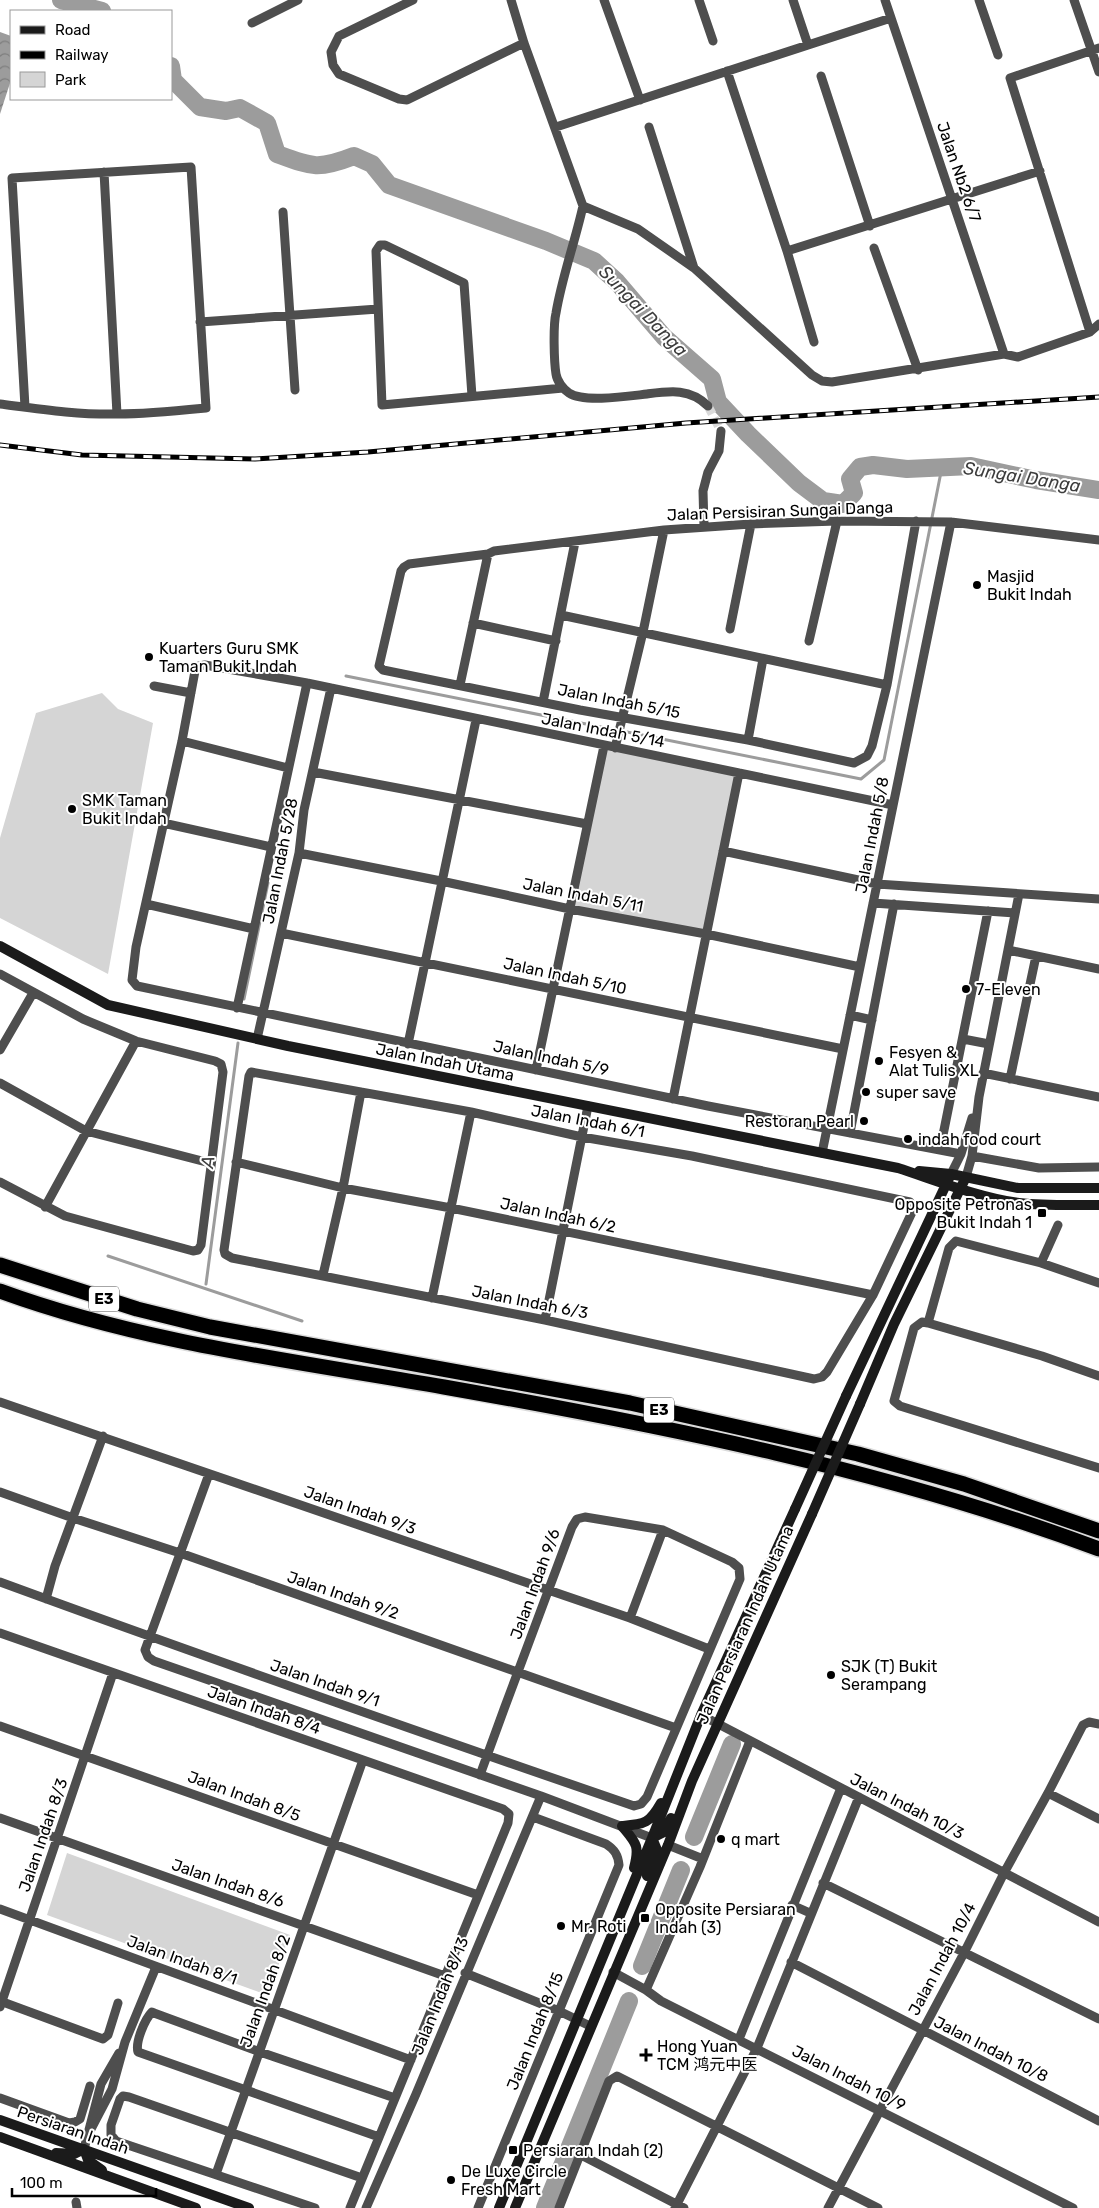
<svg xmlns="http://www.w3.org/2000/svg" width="1099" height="2208" font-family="Rubik,'Noto Sans SC',sans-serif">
	<defs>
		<pattern id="water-waves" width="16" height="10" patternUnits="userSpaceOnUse" patternTransform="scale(1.25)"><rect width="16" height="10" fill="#9c9c9c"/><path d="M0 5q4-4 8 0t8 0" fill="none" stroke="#7d7d7d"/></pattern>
	</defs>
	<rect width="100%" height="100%" fill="#fff"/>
	<path fill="#d5d5d5" d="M 102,693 L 118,709 L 153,723 L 108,974 L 0,918 L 0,838 L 36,713 Z
		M 604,746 L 739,773 L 706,934 L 570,909 Z
		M 67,1853 L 290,1935 L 267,1995 L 47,1915 Z"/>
	<path fill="url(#water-waves)" d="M 0,32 L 11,36 L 11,80 L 0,114 Z"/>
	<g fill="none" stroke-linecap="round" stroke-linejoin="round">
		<path stroke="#9c9c9c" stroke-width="3" d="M 346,676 L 611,729
			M 627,732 L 861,779 L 884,760 L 942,467
			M 244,999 L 268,883
			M 108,1256 L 302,1321
			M 206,1284 L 238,1043"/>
		<path stroke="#9c9c9c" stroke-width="18" d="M 61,0 L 102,11
			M 171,66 L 173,80 L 200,107 L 226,111 L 240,108 L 267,123 L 277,154 C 312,167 318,170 354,156 L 372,164 L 389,185 L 546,241 L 594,261 L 617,282 L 664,337 L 712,379 L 718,402 L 748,434 L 799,483 L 823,501 L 843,504 L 854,493 L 850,479 L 860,467 L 873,465 L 907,469 L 971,466 L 1036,480 L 1099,490
			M 694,1837 L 732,1744
			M 642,1966 L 681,1870
			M 545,2208 L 629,2001"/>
		<path stroke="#d9d9d9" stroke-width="9" stroke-dasharray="9 4.5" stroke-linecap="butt" d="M 708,406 L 721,431"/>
		<g stroke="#dbdbdb" stroke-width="18">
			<path id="highway" d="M 0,1265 L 137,1309 L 210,1327 L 630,1403 L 858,1454 L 964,1484 L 1099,1531
				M 0,1291 C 142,1343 295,1361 444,1387 C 665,1426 888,1470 1099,1549"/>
		</g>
		<path stroke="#4e4e4e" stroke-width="9" d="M 413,0 L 339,36 L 331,52 L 333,65 L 339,74 L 399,99 L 407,100 L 524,43
			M 511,0 L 524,43 L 583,206
			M 604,0 L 640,100
			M 699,0 L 713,41
			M 793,0 L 808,45
			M 885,0 L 1004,354
			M 979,0 L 998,55
			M 1074,0 L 1099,72
			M 252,23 L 298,0
			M 727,71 L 787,251 L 814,342
			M 821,76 L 870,226
			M 556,127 L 891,18
			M 649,127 L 694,268
			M 104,172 L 117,414
			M 283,212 L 295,390
			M 874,248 L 918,370
			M 787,251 L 1040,171
			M 200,322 L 378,309
			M 1090,332 L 1010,78 L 1099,48
			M 472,396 L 464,283 L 385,245 L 380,245 L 376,251 L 382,405 L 563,388
			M 0,404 C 39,409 79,415 118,414 C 147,414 176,411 206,408 L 191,167 L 12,178 L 25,407
			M 708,406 C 690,388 670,391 647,394 C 629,396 584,403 569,393 C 563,389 557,381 556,374 C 554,362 553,325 556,313 C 562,277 575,242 583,206 L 638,229 L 694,268 L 812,375 L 822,381 L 832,382 L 1004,354 L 1018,357 L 1090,332 L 1099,324
			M 916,521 L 887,685 L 872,746 L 867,756 L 854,763 L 748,740 L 580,710 L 383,670 L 379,666 L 401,571 L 404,567 L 409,564 L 488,554 L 494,551 L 664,530 L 751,524 L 837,521 L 951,522 L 1099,540
			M 704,527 L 703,491 L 708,472 L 719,451 L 721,431
			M 561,615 L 887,685
			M 473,623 L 556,641
			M 730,629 L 751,524
			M 809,641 L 837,521
			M 460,685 L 488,554
			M 154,686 L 191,693
			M 543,702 L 575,542
			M 748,740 L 763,659
			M 182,741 L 288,768
			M 615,748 L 643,632 L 664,530
			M 313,772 L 587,824
			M 893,805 L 307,683 L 205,665 L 199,666 L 195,671 L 182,741 L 136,947 L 132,980 L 137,986 L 708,1106 L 961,1154
			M 163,823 L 271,847
			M 723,851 L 877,884 L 1099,899
			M 299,853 L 441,881 L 570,909 L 706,934 L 860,967
			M 873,903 L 1015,913
			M 146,904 L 254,929
			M 281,933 L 843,1049
			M 1008,950 L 1099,969
			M 0,974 L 83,1019 L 136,1041 L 215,1061 L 221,1064 L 223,1072 L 201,1245 L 198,1250 L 193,1251 L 65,1216 L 0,1182
			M 237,1008 L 307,683
			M 850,1015 L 872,1020
			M 257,1039 L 299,853 L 304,810 L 331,688
			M 963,1039 L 989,1044
			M 408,1044 L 476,720
			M 0,1050 L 33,993
			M 536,1070 L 604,746
			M 251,1072 L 471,1112 L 582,1137 L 692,1156 L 910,1202 L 914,1208 L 873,1295 L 827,1372 L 822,1377 L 814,1379 L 545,1320 L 232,1258 L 225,1254 L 224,1250 L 249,1076 Z
			M 983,1073 L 1099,1097
			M 1010,1079 L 1036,956
			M 0,1083 L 86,1131 L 210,1163
			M 673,1099 L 739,773
			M 850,1133 L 894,904
			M 940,1150 L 988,911
			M 822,1153 L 951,522
			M 972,1156 L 1039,1168 L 1099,1167
			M 236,1162 L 343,1188 L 451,1208 L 873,1295
			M 951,1174 L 961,1154 L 972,1118
			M 966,1177 L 972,1156 L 979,1097 L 1019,894
			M 45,1207 L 136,1041
			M 1041,1263 L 1058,1225
			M 323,1275 L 343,1188 L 361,1092
			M 1099,1283 L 1041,1263 L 956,1241 L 949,1248 L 928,1323 L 922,1322 L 914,1328 L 894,1401 L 900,1406 L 1099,1468
			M 432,1298 L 471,1112
			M 545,1320 L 588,1106
			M 928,1323 L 1042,1356 L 1099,1376
			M 0,1402 L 630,1618 L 709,1649
			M 209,1474 L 145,1650 L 148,1657 L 154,1661 L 541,1796 L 652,1838
			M 0,1492 L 73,1518 L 180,1553 L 676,1728
			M 0,1582 C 210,1659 422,1733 634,1806 L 641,1804 L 647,1797 L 740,1579 L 739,1568 L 732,1562 L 663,1530 L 585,1517 L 577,1519 L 572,1527 C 541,1609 510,1692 480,1775
			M 46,1599 L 55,1566 L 103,1436
			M 630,1618 L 663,1530
			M 0,1633 L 503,1809 L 509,1814 L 508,1823 L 350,2208
			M 701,1715 L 1099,1922
			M 0,1726 L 478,1895
			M 1048,1793 L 1099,1819
			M 0,1818 L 445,1976
			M 668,1845 L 703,1859
			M 823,1883 L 1099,2019
			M 792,1905 L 810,1913
			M 0,1909 L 411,2060
			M 791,1962 L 1099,2121
			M 613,1972 L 646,1990 L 661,2001 L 1073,2208
			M 465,1973 L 559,2011 L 590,2026
			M 646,1990 L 700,1867 L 750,1741
			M 0,2001 L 103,2039 L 108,2035 L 118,2003
			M 0,2007 L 113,1673
			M 739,2039 L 841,1788
			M 0,2098 L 69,2123 L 75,2122 L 80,2119 L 90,2086
			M 89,2133 L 112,2089 L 125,2042 L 156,1967
			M 379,2137 L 138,2052 C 135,2042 145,2019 152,2012 L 154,2013 L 260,2052 L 395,2098
			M 84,2149 L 101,2084 L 119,2053
			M 581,2155 L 684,2208
			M 216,2174 L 363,1760
			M 76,2202 L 77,2208
			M 315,2208 L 116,2141 L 111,2135 L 111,2125 L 120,2099 L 123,2096 L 129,2097 L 362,2178
			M 366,2208 L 416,2094 L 541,1796
			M 478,2208 L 619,1865 C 618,1855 615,1850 606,1844 L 533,1817
			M 559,2208 L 609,2081 L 617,2076 L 878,2208
			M 675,2208 L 757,2048 L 859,1797
			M 828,2208 L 964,1953 L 1004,1873 L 1048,1793 L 1083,1725 L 1089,1722 L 1099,1724"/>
		<path stroke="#1b1b1b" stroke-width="10" d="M 0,946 L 108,1005 L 288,1046 L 898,1168 C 935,1180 980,1198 1019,1203 C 1046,1206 1072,1205 1099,1205
			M 919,1171 L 951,1174 L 1018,1188 L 1099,1188
			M 846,1396 L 951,1174
			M 860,1404 L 894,1324 L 966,1177
			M 622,1826 C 645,1824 649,1824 661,1803
			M 622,1826 C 636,1843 640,1845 634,1868
			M 652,1838 L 664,1832 L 671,1818
			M 647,1876 L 657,1850 L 652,1838
			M 0,2120 L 249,2208
			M 0,2137 L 196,2208
			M 84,2149 L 88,2160 L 102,2170
			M 56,2153 L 74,2154 L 84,2149
			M 499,2208 L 652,1838 L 701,1715 L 795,1509
			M 515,2208 L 668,1845 L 692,1781 L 812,1514"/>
		<use href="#highway" stroke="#000" stroke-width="15"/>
		<g stroke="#000" stroke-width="5">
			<path id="rail" d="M 0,445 L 82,455 L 255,459 L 368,452 L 686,423 L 1099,397"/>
		</g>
		<use href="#rail" stroke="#fff" stroke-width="3" stroke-dasharray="9" stroke-linecap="butt"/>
		<path stroke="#1b1b1b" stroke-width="10" d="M 795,1509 L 846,1396
			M 812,1514 L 860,1404"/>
	</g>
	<g fill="#000" stroke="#fff" stroke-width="2">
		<circle cx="977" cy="585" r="5"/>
		<circle cx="149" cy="657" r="5"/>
		<circle cx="72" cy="809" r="5"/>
		<circle cx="966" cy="989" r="5"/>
		<circle cx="879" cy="1061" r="5"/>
		<circle cx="866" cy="1092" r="5"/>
		<circle cx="864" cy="1121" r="5"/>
		<circle cx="908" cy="1139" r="5"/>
		<rect x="1037" y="1208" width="10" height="10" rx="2.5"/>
		<circle cx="831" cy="1675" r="5"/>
		<circle cx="721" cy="1839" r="5"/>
		<rect x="640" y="1913" width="10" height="10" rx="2.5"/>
		<circle cx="561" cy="1926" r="5"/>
		<path d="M643.5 2047.5h5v5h5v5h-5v5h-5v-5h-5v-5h5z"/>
		<rect x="508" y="2145" width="10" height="10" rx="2.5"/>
		<circle cx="451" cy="2180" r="5"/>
	</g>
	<g text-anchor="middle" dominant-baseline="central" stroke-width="4" stroke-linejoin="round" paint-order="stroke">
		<g fill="#fff" stroke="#4c4c4c" stroke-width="1">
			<rect x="89" y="1286.5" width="30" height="25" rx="4"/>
			<rect x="644" y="1397.5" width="30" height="25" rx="4"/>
		</g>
		<g font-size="15" font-weight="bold" fill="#000">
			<text x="104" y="1299">E3</text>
			<text x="659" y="1410">E3</text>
		</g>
		<g font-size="16" fill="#000" stroke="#fff">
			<text transform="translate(959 172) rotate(71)">Jalan Nb2 6/7</text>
			<text transform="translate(780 511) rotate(-2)">Jalan Persisiran Sungai Danga</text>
			<text transform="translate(619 701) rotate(11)">Jalan Indah 5/15</text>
			<text transform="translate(603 730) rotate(11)">Jalan Indah 5/14</text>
			<text transform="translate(872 835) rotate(-79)">Jalan Indah 5/8</text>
			<text transform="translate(280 861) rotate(-79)">Jalan Indah 5/28</text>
			<text transform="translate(583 895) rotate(11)">Jalan Indah 5/11</text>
			<text transform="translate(565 976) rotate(12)">Jalan Indah 5/10</text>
			<text transform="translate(551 1058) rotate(12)">Jalan Indah 5/9</text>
			<text transform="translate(445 1062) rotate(11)">Jalan Indah Utama</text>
			<text transform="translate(588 1121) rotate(11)">Jalan Indah 6/1</text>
			<text transform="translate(558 1215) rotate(12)">Jalan Indah 6/2</text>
			<text transform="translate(530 1302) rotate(11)">Jalan Indah 6/3</text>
			<text transform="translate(360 1510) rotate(19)">Jalan Indah 9/3</text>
			<text transform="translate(535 1584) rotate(-70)">Jalan Indah 9/6</text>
			<text transform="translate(343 1595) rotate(19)">Jalan Indah 9/2</text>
			<text transform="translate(745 1625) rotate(-66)">Jalan Persiaran Indah Utama</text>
			<text transform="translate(325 1683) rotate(19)">Jalan Indah 9/1</text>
			<text transform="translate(264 1710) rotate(19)">Jalan Indah 8/4</text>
			<text transform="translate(244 1796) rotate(20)">Jalan Indah 8/5</text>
			<text transform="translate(907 1806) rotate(27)">Jalan Indah 10/3</text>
			<text transform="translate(43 1835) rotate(-71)">Jalan Indah 8/3</text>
			<text transform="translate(228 1883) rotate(19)">Jalan Indah 8/6</text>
			<text transform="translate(942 1959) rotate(-62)">Jalan Indah 10/4</text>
			<text transform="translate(182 1960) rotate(20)">Jalan Indah 8/1</text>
			<text transform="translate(265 1991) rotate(-70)">Jalan Indah 8/2</text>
			<text transform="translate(440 1996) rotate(-68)">Jalan Indah 8/13</text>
			<text transform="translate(535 2031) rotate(-68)">Jalan Indah 8/15</text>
			<text transform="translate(991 2049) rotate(27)">Jalan Indah 10/8</text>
			<text transform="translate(849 2078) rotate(27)">Jalan Indah 10/9</text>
			<text transform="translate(73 2130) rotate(19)">Persiaran Indah</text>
		</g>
		<g font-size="16" fill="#000" stroke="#fff" text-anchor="start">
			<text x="987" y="576">Masjid<tspan x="987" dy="18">Bukit Indah</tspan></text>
			<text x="159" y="648">Kuarters Guru SMK<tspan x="159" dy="18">Taman Bukit Indah</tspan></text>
			<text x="82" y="800">SMK Taman<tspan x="82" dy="18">Bukit Indah</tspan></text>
			<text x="976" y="989">7-Eleven</text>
			<text x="889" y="1052">Fesyen &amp;<tspan x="889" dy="18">Alat Tulis XL</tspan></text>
			<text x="876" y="1092">super save</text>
			<text x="854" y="1121" text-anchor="end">Restoran Pearl</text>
			<text x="918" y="1139">indah food court</text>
			<text x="1032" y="1204" text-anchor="end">Opposite Petronas<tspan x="1032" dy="18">Bukit Indah 1</tspan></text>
			<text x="841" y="1666">SJK (T) Bukit<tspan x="841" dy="18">Serampang</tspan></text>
			<text x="731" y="1839">q mart</text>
			<text x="655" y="1909">Opposite Persiaran<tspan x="655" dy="18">Indah (3)</tspan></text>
			<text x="571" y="1926">Mr. Roti</text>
			<text x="657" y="2046">Hong Yuan<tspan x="657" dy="18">TCM 鸿元中医</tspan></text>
			<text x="523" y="2150">Persiaran Indah (2)</text>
			<text x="461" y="2171">De Luxe Circle<tspan x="461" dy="18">Fresh Mart</tspan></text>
		</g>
		<g font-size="18" font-style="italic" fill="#3d3d3d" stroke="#fff">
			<text transform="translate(643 311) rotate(46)">Sungai Danga</text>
			<text transform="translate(1022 477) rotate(9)">Sungai Danga</text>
			<text transform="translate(208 1162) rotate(-82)">A</text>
		</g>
	</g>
	<rect x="10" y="10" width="162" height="90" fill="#ffffff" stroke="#999999"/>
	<rect x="20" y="26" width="25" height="8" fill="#1b1b1b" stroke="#999999"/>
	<text x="55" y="35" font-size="15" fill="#000000">Road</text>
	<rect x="20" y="51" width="25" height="8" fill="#000000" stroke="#999999"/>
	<text x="55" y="60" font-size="15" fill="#000000">Railway</text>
	<rect x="20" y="72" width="25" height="15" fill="#d5d5d5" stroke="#999999"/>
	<text x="55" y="85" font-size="15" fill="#000000">Park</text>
	<path d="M12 2188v8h144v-8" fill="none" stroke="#000000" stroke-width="2.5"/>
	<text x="20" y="2188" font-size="15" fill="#000000" stroke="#ffffff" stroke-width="4" paint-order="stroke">100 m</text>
</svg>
